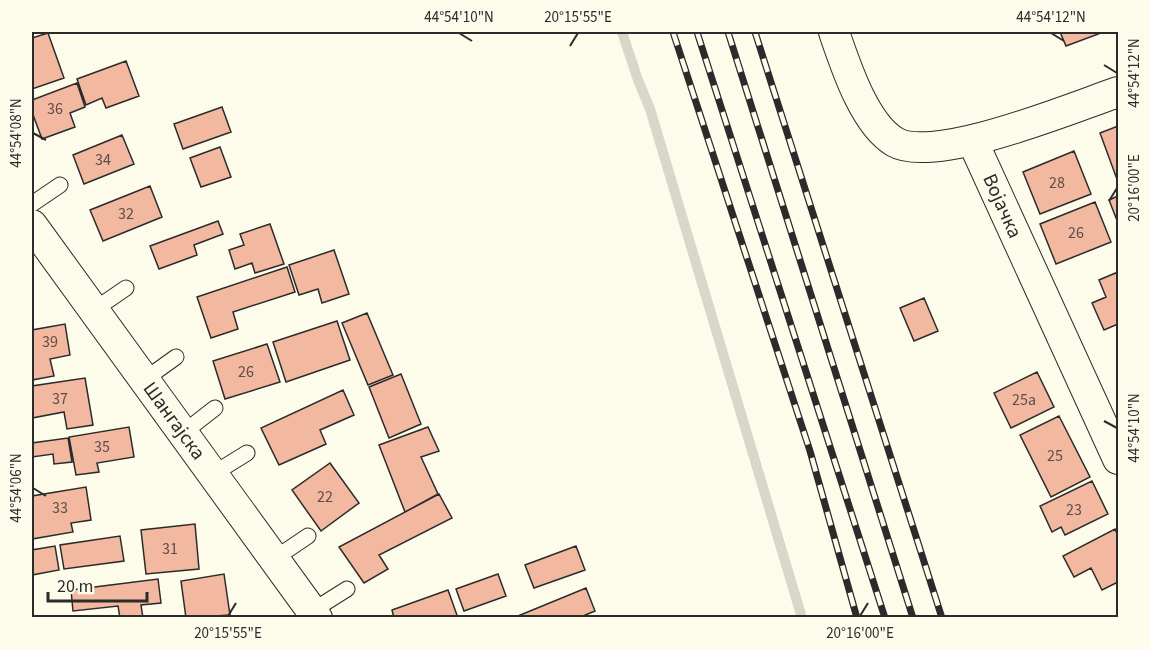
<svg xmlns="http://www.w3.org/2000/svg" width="1150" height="649" font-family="'Source Sans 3',sans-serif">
	<rect width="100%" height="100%" fill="#fdfbea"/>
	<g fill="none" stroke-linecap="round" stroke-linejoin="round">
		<path stroke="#d8d7c9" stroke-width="10" d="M 622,32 L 638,80 L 650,109 L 802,618"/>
	</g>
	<path fill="#f2b8a0" stroke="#2b2b2b" stroke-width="1.5" d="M 1060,32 L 1100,32 L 1101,33 L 1066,46 Z
		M 48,33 L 64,78 L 32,89 L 32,38 Z
		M 126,61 L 139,96 L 106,108 L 102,98 L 86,105 L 77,79 Z
		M 77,83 L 85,107 L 70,113 L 75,127 L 42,139 L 32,112 L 32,100 Z
		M 222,107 L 231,132 L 183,149 L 174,124 Z
		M 1118,126 L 1118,182 L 1100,133 Z
		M 122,135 L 134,164 L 84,184 L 73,155 Z
		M 220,147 L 231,177 L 201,187 L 190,158 Z
		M 1074,151 L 1091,194 L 1040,214 L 1023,172 Z
		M 150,186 L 162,217 L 103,241 L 90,210 Z
		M 1118,196 L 1118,223 L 1109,200 Z
		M 1095,202 L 1111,242 L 1056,264 L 1040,224 Z
		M 218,221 L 223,234 L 194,245 L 197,255 L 159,269 L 150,246 Z
		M 270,224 L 284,264 L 255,273 L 252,263 L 235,269 L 229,250 L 244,245 L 240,234 Z
		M 334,250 L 349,294 L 322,303 L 318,289 L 299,295 L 289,265 Z
		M 287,267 L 295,292 L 233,312 L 238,329 L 211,338 L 197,297 Z
		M 1118,272 L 1118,324 L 1104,330 L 1092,303 L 1106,297 L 1099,280 Z
		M 924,298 L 938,331 L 914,341 L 900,308 Z
		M 367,313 L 393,375 L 368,385 L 342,323 Z
		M 337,321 L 350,360 L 286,382 L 273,342 Z
		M 65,324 L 70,355 L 50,359 L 54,376 L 32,380 L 32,330 Z
		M 267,344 L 280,382 L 225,399 L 213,361 Z
		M 1037,372 L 1054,407 L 1011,428 L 994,393 Z
		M 401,374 L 421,424 L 389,438 L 369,387 Z
		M 85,378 L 93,425 L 67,429 L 64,412 L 32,418 L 32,386 Z
		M 343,390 L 354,415 L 320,430 L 326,444 L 279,465 L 261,428 Z
		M 1059,416 L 1090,477 L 1051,497 L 1020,435 Z
		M 129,427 L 134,457 L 97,463 L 99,472 L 76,475 L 69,437 Z
		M 428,427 L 439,451 L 421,457 L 438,494 L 405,512 L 379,445 Z
		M 68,438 L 72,462 L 54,464 L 53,454 L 32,457 L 32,443 Z
		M 330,463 L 359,503 L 321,531 L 292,490 Z
		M 1092,481 L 1108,514 L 1065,535 L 1061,527 L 1052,532 L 1040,506 Z
		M 86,487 L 91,520 L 71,523 L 73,532 L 32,539 L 32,496 Z
		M 439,494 L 452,518 L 379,555 L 388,569 L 364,583 L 339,547 Z
		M 195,524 L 199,569 L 146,574 L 141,530 Z
		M 1115,529 L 1118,536 L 1118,582 L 1102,590 L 1091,568 L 1074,577 L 1063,556 Z
		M 120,536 L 124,561 L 64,569 L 60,545 Z
		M 55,546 L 59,570 L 32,575 L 32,550 Z
		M 576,546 L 585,570 L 534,588 L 525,565 Z
		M 224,574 L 230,615 L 186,618 L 181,581 Z
		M 498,574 L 506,596 L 464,611 L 456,589 Z
		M 158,579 L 161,603 L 141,605 L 143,618 L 120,618 L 118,606 L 73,611 L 71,590 Z
		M 586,588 L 595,611 L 578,618 L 513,618 Z
		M 448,590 L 458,618 L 394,618 L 392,610 Z"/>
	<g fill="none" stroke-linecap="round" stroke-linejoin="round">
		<g stroke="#2b2b2b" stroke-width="17">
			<path id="lane" d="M 32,204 L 60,185
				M 94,310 L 126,288
				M 144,380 L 176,357
				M 183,433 L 215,408
				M 213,474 L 247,453
				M 274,559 L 308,536
				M 312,611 L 347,589"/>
		</g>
		<g stroke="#2b2b2b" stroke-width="32">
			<path id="street" d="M 834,32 C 845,64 864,124 895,142 C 934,165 1074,107 1118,92
				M 973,142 L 1118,459
				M 32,225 L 317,618"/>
		</g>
		<use href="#lane" stroke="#fdfbea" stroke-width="15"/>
		<use href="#street" stroke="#fdfbea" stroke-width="30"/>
		<g stroke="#2b2b2b" stroke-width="7">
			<path id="rail" d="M 673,32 L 810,451 L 857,618
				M 697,32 L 885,618
				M 728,32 L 913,618
				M 755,32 L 942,618"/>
		</g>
		<use href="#rail" stroke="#fdfbea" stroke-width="4.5" stroke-dasharray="14" stroke-linecap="butt"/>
	</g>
	<path fill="none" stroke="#2b2b2b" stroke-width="2" d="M 459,33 L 472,41M 1051,33 L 1064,41M 570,46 L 578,33M 1104,65 L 1117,73M 33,133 L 46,140M 1109,201 L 1117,188M 1104,421 L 1117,428M 33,488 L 46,496M 228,616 L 236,603M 860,616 L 868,603"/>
	<g text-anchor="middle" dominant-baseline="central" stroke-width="4.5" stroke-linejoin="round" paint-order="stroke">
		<g font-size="16" fill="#5d4e48">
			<text x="55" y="109">36</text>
			<text x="103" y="160">34</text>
			<text x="1057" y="183">28</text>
			<text x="126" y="214">32</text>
			<text x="1076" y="233">26</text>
			<text x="50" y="342">39</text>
			<text x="246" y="372">26</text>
			<text x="60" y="399">37</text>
			<text x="1024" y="400">25a</text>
			<text x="102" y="447">35</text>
			<text x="1055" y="456">25</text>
			<text x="325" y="497">22</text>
			<text x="60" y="508">33</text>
			<text x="1074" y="510">23</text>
			<text x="170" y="549">31</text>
		</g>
		<g font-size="20" fill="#2b2b2b" stroke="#fdfbea">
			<text transform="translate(1002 206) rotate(66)">Војачка</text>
			<text transform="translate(174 421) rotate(54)">Шангајска</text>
		</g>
	</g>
	<rect width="1150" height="649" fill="none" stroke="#fdfbea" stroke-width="66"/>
	<path d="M48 592v9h99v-9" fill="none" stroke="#2b2b2b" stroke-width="3"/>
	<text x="57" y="592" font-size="18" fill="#2b2b2b" stroke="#fdfbea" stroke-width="4.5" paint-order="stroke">20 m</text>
	<rect x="33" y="33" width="1084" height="583" fill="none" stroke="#2b2b2b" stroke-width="2"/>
	<g font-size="15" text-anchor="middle" fill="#2b2b2b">
		<text x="459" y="22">44°54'10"N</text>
		<text x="578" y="22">20°15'55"E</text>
		<text x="1051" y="22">44°54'12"N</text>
		<text transform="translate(1134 73) rotate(-90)" y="5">44°54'12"N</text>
		<text transform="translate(16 133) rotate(-90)" y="5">44°54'08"N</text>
		<text transform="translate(1134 188) rotate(-90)" y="5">20°16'00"E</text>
		<text transform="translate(1134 428) rotate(-90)" y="5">44°54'10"N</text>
		<text transform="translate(16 488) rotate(-90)" y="5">44°54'06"N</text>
		<text x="228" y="638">20°15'55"E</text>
		<text x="860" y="638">20°16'00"E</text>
	</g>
</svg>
